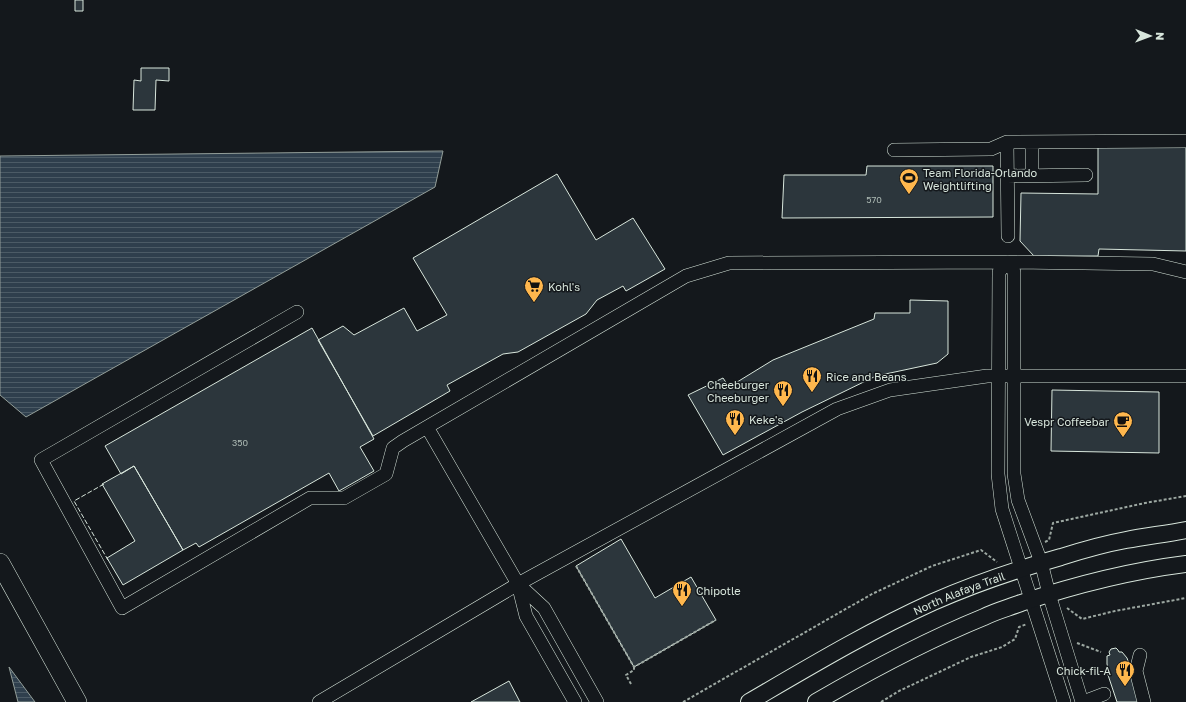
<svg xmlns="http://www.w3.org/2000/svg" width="1186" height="702" font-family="'Golos Text',sans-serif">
	<defs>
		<pattern id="water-rules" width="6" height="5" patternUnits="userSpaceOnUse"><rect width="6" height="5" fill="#2f3f4d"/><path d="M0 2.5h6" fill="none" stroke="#4c5b66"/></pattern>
	</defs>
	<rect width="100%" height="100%" fill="#14181c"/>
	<path fill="url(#water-rules)" stroke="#939e99" d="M 443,151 L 435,187 L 26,417 L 0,395 L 0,156 Z
		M 9,667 L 35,702 L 18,702 Z"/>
	<path fill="#2c363c" stroke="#d8e6dc" d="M 75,0 L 83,0 L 83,11 L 75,11 Z
		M 141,68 L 169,68 L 169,81 L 156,80 L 155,110 L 133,110 L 134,80 L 141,81 Z
		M 1098,147 L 1186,147 L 1186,251 L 1099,249 L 1098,256 L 1034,256 L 1020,241 L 1021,193 L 1098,194 Z
		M 867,166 L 993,166 L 993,217 L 782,218 L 784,175 L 866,175 Z
		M 557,174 L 596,240 L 633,218 L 665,269 L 626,291 L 623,286 L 597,300 L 586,314 L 518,352 L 503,354 L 447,385 L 450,391 L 373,436 L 318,340 L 343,326 L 354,335 L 404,308 L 417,331 L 447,315 L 413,258 Z
		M 910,300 L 948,301 L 948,354 L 937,363 L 876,376 L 802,412 L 723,455 L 688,395 L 723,378 L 729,387 L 773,360 L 874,319 L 875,313 L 910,313 Z
		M 312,328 L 374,439 L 360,447 L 374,471 L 339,491 L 329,473 L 199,547 L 196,543 L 183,550 L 134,466 L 121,474 L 105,446 Z
		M 1052,390 L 1159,392 L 1159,453 L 1051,451 Z
		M 134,466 L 183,550 L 123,585 L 107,558 L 135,541 L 102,484 Z
		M 621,539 L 655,598 L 691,577 L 716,620 L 634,667 L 576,566 Z
		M 1116,648 L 1118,650 L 1119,652 L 1122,652 L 1127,658 L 1142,702 L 1117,702 L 1107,672 L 1109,672 L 1107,664 L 1107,656 L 1110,655 L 1109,652 L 1111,649 Z
		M 509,681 L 520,702 L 471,702 Z"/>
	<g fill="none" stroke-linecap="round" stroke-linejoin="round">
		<g stroke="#d8e6dc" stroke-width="14">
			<path id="minor" d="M 1007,142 L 1008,236
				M 1032,142 L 1032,176
				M 894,150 L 991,149 L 1007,142 L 1186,141
				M 1008,176 L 1086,175
				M 297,312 L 41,460 L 122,608 L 310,498 L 344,498 L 386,474 L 393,448 L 403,441 L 686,276 L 729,263 L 1008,262 L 1153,264 L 1186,272
				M 427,427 L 518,584 L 526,616 L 575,702
				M 518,584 L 544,608 L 597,702
				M 1140,655 L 1136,671 L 1144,702
				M 319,702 L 518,584 L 837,409 L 890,390 L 987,376 L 1186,376
				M 1064,702 L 1002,509 L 998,474 L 999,272 L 1008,262 L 1014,272 L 1014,474 L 1018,500 L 1041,562 L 1049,594 L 1082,702
				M 1083,702 L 1104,694"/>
		</g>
		<g stroke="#d8e6dc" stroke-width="18">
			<g id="major">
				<path id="s1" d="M 749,702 C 809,667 869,631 933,602 C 974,584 1018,569 1061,557 C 1083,550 1104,544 1126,540 C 1146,536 1166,534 1186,530"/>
				<path d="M 816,702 C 871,670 925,641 984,617 C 996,611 1008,608 1021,603 C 1075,585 1130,571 1186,564"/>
			</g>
		</g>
		<g stroke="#d8e6dc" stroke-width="20">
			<path id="highway" d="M 0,563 L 77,702"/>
		</g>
		<path stroke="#9da8a2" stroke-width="2" stroke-dasharray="3 2" stroke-linecap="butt" d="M 1045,542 L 1049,540 L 1053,523 L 1145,503 L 1186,496
			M 576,566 L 634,667 L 716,620
			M 1067,608 L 1082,619 L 1115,611 L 1186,598
			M 1077,643 L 1101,652
			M 631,684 L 626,675 L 634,670 L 634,667
			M 683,702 L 872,594 L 932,566 L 981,550 L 997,562
			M 881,702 L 899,691 L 971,657 L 1002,647 L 1015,639 L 1019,627 L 1027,624"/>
		<use href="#minor" stroke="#14181c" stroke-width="13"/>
		<use href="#major" stroke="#14181c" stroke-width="16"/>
		<use href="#highway" stroke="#14181c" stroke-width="19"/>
		<path stroke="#d8e6dc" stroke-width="1" stroke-dasharray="5 2" stroke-linecap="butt" d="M 104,484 L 74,501 L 108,560"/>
	</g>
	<defs>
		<g id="stadium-pin" transform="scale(1)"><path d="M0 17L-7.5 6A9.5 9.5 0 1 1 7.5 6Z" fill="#ffb74d" stroke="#14181c"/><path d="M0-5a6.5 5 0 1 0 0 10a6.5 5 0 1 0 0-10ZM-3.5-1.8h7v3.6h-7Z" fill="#111"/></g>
		<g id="supermarket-pin" transform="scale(1)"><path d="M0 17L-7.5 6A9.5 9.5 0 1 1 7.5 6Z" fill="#ffb74d" stroke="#14181c"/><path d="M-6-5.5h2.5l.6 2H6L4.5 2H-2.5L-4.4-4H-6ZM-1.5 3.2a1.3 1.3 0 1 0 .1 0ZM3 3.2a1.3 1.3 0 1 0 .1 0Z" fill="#111"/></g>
		<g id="restaurant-pin" transform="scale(1)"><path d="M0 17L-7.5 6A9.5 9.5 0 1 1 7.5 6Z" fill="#ffb74d" stroke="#14181c"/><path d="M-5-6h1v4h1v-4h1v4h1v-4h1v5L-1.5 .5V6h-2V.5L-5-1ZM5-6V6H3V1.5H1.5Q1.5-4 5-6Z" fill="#111"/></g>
		<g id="cafe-pin" transform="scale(1)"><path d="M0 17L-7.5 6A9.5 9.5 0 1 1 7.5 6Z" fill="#ffb74d" stroke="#14181c"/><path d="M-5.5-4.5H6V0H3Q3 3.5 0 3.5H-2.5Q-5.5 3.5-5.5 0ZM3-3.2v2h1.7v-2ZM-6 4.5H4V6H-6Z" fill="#111"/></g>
	</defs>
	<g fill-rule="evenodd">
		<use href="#stadium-pin" x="909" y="178"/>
		<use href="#supermarket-pin" x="534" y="286"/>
		<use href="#restaurant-pin" x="812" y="376"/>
		<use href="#restaurant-pin" x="783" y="390"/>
		<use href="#restaurant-pin" x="735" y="419"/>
		<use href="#cafe-pin" x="1123" y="421"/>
		<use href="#restaurant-pin" x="682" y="590"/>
		<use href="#restaurant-pin" x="1125" y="670"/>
	</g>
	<g text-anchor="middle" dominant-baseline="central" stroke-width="3" stroke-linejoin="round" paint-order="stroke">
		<g font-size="9" fill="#adbab4">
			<text x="874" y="199">570</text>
			<text x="240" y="442">350</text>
		</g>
		<g font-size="11" fill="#d8e6dc" stroke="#14181c" text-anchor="start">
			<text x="923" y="172">Team Florida-Orlando<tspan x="923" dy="13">Weightlifting</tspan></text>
			<text x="548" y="286">Kohl's</text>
			<text x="826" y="376">Rice and Beans</text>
			<text x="769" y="384" text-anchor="end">Cheeburger<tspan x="769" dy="13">Cheeburger</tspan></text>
			<text x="749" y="419">Keke's</text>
			<text x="1109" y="421" text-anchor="end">Vespr Coffeebar</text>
			<text x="696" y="590">Chipotle</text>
			<text x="1111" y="670" text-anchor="end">Chick-fil-A</text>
		</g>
		<g font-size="11" fill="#d8e6dc" stroke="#14181c">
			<text stroke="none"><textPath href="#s1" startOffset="237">North Alafaya Trail</textPath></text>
		</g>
	</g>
	<g transform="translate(1150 36) rotate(91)" stroke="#14181c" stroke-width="3" paint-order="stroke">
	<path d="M0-3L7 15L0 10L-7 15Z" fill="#d8e6dc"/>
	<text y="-6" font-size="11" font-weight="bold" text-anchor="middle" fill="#d8e6dc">N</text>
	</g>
</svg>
